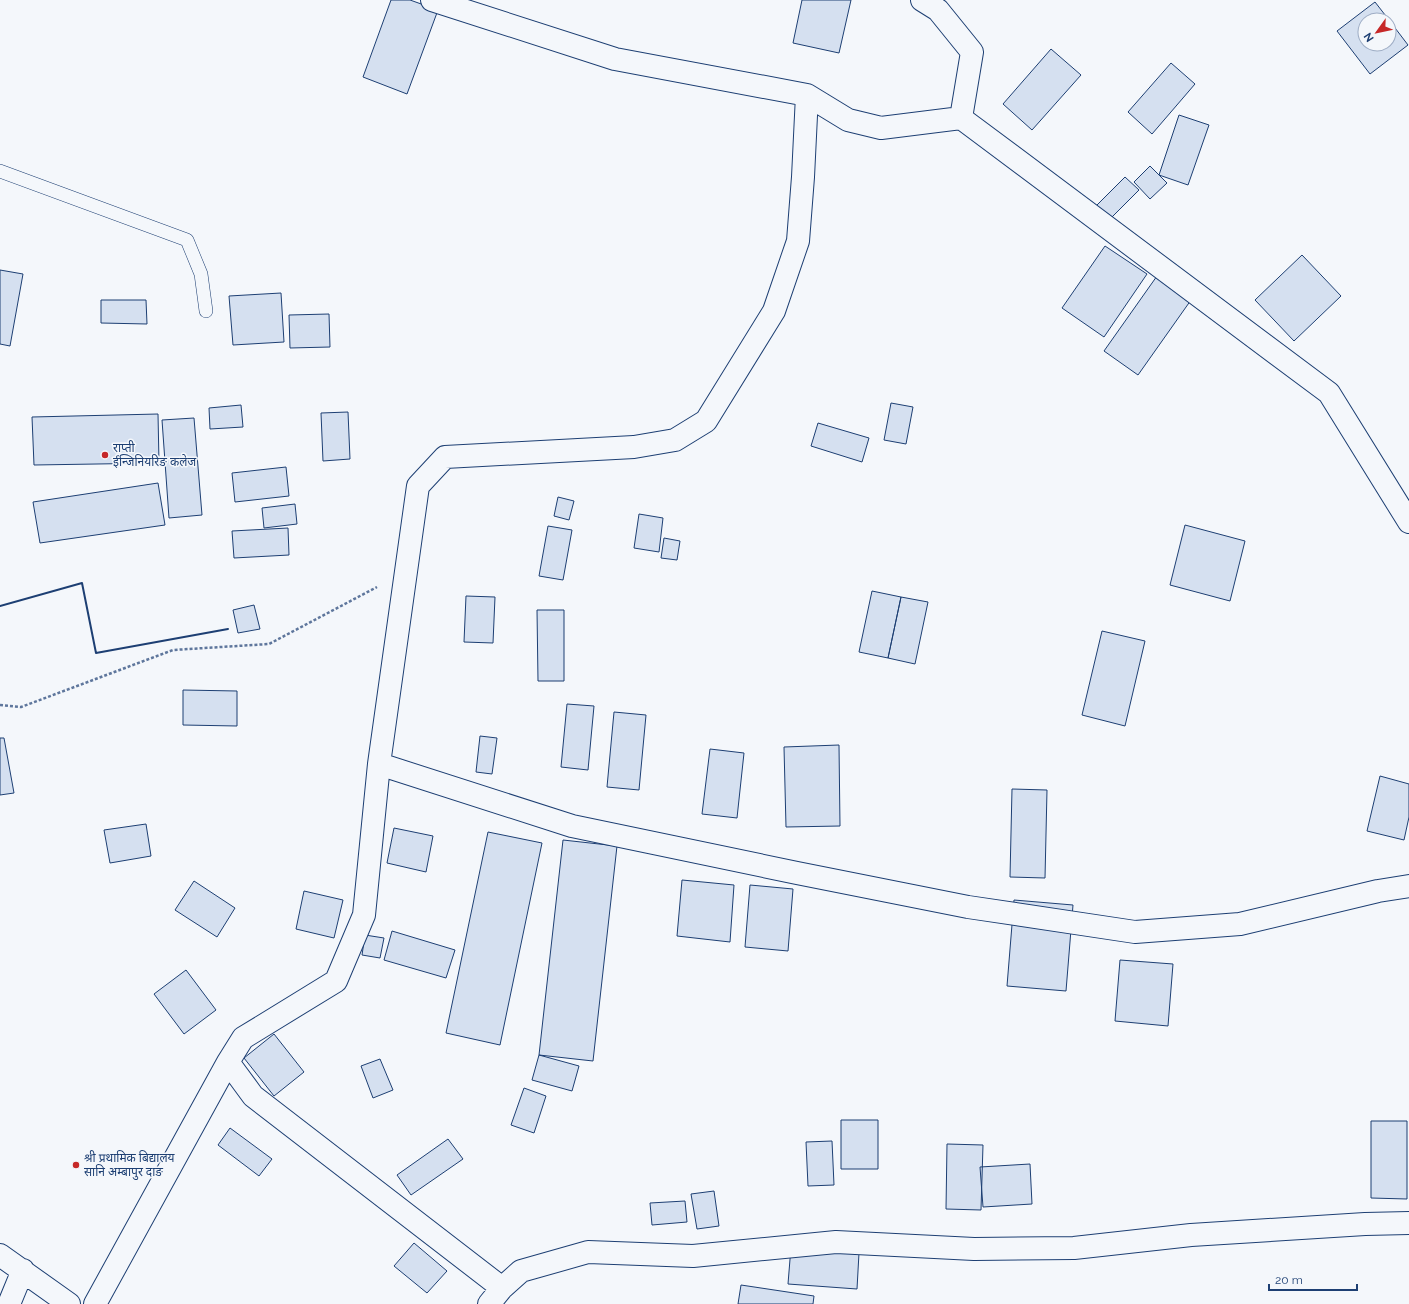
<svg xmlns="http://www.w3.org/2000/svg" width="1409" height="1304" font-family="Raleway,'Noto Sans Devanagari',sans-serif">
	<rect width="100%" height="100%" fill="#f4f7fb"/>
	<path fill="#d5e0f0" stroke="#1d3f73" d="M 391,0 L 410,0 L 438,10 L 407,94 L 363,77 Z
		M 802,0 L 851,0 L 839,53 L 793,43 Z
		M 1375,2 L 1389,20 L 1365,20 L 1365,44 L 1389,44 L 1389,20 L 1408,45 L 1370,74 L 1337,31 Z
		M 1051,49 L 1081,75 L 1032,130 L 1003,104 Z
		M 1171,63 L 1195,84 L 1152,134 L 1128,112 Z
		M 1179,115 L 1209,125 L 1188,185 L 1159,175 Z
		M 1150,166 L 1167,183 L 1150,199 L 1134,182 Z
		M 1125,177 L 1139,190 L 1105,224 L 1092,210 Z
		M 1105,246 L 1147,274 L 1104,337 L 1062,308 Z
		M 1302,255 L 1341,296 L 1294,341 L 1255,300 Z
		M 0,270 L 23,274 L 10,346 L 0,344 Z
		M 1157,276 L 1191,300 L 1138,375 L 1104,351 Z
		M 281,293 L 284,342 L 233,345 L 229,296 Z
		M 101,300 L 146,300 L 147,324 L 101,323 Z
		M 329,314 L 330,347 L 290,348 L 289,315 Z
		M 891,403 L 913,407 L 906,444 L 884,440 Z
		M 241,405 L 243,427 L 210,429 L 209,408 Z
		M 348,412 L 350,459 L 323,461 L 321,413 Z
		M 158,414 L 159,463 L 34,465 L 32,417 Z
		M 194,418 L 202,515 L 169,518 L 162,420 Z
		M 818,423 L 869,438 L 862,462 L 811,446 Z
		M 286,467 L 289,496 L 235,502 L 232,473 Z
		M 158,483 L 165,525 L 40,543 L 33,502 Z
		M 558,497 L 574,501 L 569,520 L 554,516 Z
		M 295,504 L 297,524 L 264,528 L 262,508 Z
		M 639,514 L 663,518 L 659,552 L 634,548 Z
		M 1185,525 L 1245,541 L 1230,601 L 1170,585 Z
		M 548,526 L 572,530 L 563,580 L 539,576 Z
		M 288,528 L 289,555 L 234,558 L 232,531 Z
		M 664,538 L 680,541 L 677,560 L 661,558 Z
		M 872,591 L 901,597 L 888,658 L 859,652 Z
		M 466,596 L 495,597 L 493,643 L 464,642 Z
		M 901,597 L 928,602 L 915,664 L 888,658 Z
		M 254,605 L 260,629 L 238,633 L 233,610 Z
		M 537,610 L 564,610 L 564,681 L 538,681 Z
		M 1102,631 L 1145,641 L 1125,726 L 1082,715 Z
		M 183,690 L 237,691 L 237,726 L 183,725 Z
		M 567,704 L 594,706 L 588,770 L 561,767 Z
		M 614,712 L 646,715 L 639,790 L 607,787 Z
		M 480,736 L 497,738 L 492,774 L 476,772 Z
		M 0,738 L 4,738 L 14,793 L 0,795 Z
		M 839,745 L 840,826 L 786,827 L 784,747 Z
		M 710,749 L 744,753 L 737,818 L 702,814 Z
		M 1380,776 L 1409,784 L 1409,817 L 1404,840 L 1367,831 Z
		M 1012,789 L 1047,790 L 1045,878 L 1010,877 Z
		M 146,824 L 151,856 L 110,863 L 104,830 Z
		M 394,828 L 433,836 L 426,872 L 387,863 Z
		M 488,832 L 542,843 L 500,1045 L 446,1033 Z
		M 563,840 L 617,846 L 593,1061 L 539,1055 Z
		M 682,880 L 734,885 L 730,942 L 677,936 Z
		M 194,881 L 235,908 L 217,937 L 175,910 Z
		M 750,885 L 793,889 L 788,951 L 745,947 Z
		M 304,891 L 343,900 L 334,938 L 296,929 Z
		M 1014,900 L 1073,905 L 1066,991 L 1007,986 Z
		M 392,931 L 455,950 L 446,978 L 384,960 Z
		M 365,935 L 384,938 L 380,958 L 362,955 Z
		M 1120,960 L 1173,964 L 1168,1026 L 1115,1021 Z
		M 186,970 L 216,1010 L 184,1034 L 154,994 Z
		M 274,1034 L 304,1072 L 274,1096 L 244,1058 Z
		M 539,1055 L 579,1066 L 572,1091 L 532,1080 Z
		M 380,1059 L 393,1090 L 373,1098 L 361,1066 Z
		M 524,1088 L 546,1096 L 534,1133 L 511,1125 Z
		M 841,1120 L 878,1120 L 878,1169 L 841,1169 Z
		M 1371,1121 L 1407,1121 L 1407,1199 L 1371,1198 Z
		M 230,1128 L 272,1159 L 259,1176 L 218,1145 Z
		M 448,1139 L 463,1159 L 411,1195 L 397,1175 Z
		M 832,1141 L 834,1185 L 808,1186 L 806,1142 Z
		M 947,1144 L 983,1145 L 981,1210 L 946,1209 Z
		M 1030,1164 L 1032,1204 L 983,1207 L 980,1167 Z
		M 714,1191 L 719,1226 L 697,1229 L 691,1194 Z
		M 685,1201 L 687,1222 L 652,1225 L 650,1203 Z
		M 414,1243 L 447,1271 L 427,1293 L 394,1266 Z
		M 791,1247 L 859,1253 L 857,1289 L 788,1284 Z
		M 741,1285 L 814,1296 L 813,1304 L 738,1304 Z"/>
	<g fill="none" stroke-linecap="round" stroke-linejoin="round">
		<g stroke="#1d3f73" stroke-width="14">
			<path id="lane" d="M 0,171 L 187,240 L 201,274 L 206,311"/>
		</g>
		<g stroke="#1d3f73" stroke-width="24">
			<path id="street" d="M 432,0 L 615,59 L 807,95
				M 961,118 L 1329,393 L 1409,522
				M 379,764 L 572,826 L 797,873 L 968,907 L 1135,932 L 1240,924 L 1378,891 L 1409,886
				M 0,1255 L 69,1304
				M 502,1288 L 253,1096 L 228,1062 L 243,1038 L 336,981 L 364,915 L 379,764 L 418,486 L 445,457 L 634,447 L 675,440 L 706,421 L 774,311 L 798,241 L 803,177 L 807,95 L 848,120 L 881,128 L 961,118 L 972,52 L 938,10 L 922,0
				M 9,1304 L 23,1270
				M 95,1304 L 228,1062
				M 489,1304 L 502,1288 L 521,1271 L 588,1252 L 693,1256 L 836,1242 L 974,1249 L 1074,1248 L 1191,1235 L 1365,1224 L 1409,1223"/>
		</g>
		<path stroke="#5e769c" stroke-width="2.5" stroke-dasharray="3 2" stroke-linecap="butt" d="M 0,705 L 21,707 L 173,650 L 269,644 L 377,587"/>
		<use href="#lane" stroke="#f4f7fb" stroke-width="13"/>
		<use href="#street" stroke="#f4f7fb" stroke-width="22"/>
		<path stroke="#1d3f73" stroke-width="2" d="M 0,606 L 82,583 L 96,653 L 228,629"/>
	</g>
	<g fill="#c62828" stroke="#f4f7fb" stroke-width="1.5">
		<circle cx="105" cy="455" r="4"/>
		<circle cx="76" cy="1165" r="4"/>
	</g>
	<g text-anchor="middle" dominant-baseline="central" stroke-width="3" stroke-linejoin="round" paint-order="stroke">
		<g font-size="12" fill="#1d3f73" stroke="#f4f7fb" text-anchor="start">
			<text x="113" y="448">राप्ती<tspan x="113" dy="14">ईन्जिनियरिङ कलेज</tspan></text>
			<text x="84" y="1158">श्री प्रथामिक बिद्यालय<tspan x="84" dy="14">सानि अम्बापुर दाङ</tspan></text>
		</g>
	</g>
	<g transform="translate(1377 32) rotate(237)"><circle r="19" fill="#f4f7fb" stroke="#9eadc5"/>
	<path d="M0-3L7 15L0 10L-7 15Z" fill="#c62828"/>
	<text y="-6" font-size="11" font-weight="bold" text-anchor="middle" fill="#1d3f73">N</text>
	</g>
	<path d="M1269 1284v6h88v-6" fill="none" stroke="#1d3f73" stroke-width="2"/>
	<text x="1275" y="1284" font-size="12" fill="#1d3f73" stroke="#f4f7fb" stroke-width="3" paint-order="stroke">20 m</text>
</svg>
